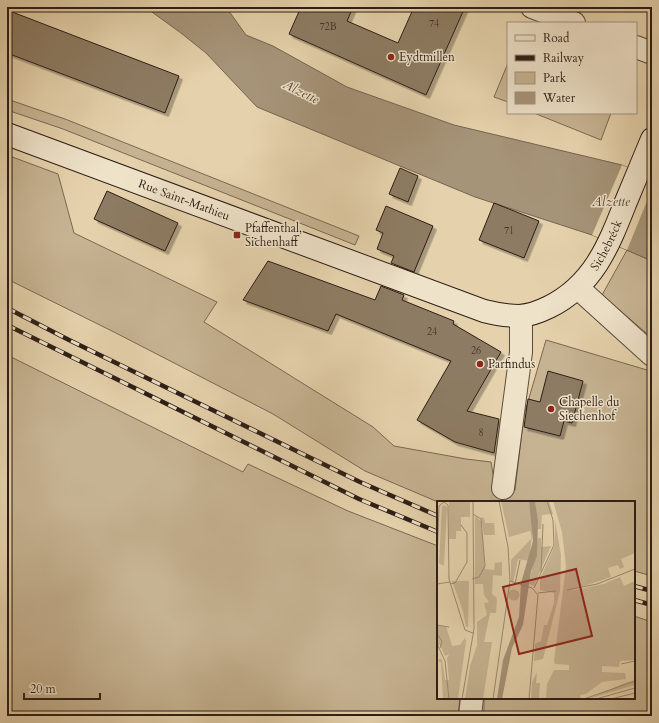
<svg xmlns="http://www.w3.org/2000/svg" width="659" height="723" font-family="Cardo,serif">
	<defs>
		<filter id="shadow"><feDropShadow dx="3.5" dy="3.5" stdDeviation="0" flood-color="#0004"/></filter>
	</defs>
	<rect width="100%" height="100%" fill="#e5d2ac"/>
	<filter id="stains"><feTurbulence type="fractalNoise" baseFrequency=".005" numOctaves="4"/><feColorMatrix values="0 0 0 0 .2 0 0 0 0 .09 0 0 0 0 .02 0 0 0 .5 -.17"/></filter>
	<radialGradient id="worn" r=".72"><stop offset=".6" stop-color="#630" stop-opacity="0"/><stop offset="1" stop-color="#630" stop-opacity=".3"/></radialGradient>
	<path fill="#c6b392" stroke="#7a6854" d="M 508,63 L 508,102 L 494,97 Z
		M 7,99 L 65,119 L 359,236 L 355,245 L 63,129 L 7,110 Z
		M 534,113 L 611,113 L 601,140 Z
		M 7,155 L 58,174 L 74,233 L 217,302 L 204,322 L 373,427 L 394,446 L 466,459 L 491,462 L 495,485 L 515,490 L 524,415 L 546,340 L 647,370 L 652,375 L 652,576 L 634,571 L 634,502 L 438,502 L 365,471 L 273,414 L 114,332 L 7,279 Z
		M 627,250 L 652,261 L 652,338 L 602,295 Z
		M 7,355 L 243,472 L 248,464 L 348,511 L 438,546 L 438,698 L 460,698 L 458,716 L 7,716 Z
		M 634,616 L 652,622 L 652,716 L 484,716 L 484,698 L 634,698 Z"/>
	<path fill="#a69479" stroke="#766451" d="M 145,7 L 226,7 L 246,35 L 273,46 L 347,87 L 454,125 L 622,165 L 652,178 L 652,261 L 592,235 L 475,197 L 257,107 L 206,53 L 181,33 Z"/>
	<path fill="#e5d2ac" d="M 622,165 L 652,178 L 652,189 L 627,250 L 592,235 Z"/>
	<path fill="#8d7b64" stroke="#2d1d15" filter="url(#shadow)" d="M 301,7 L 353,7 L 347,21 L 398,43 L 414,7 L 465,7 L 426,95 L 289,34 Z
		M 7,10 L 179,76 L 165,113 L 7,53 Z
		M 400,168 L 418,176 L 408,202 L 389,194 Z
		M 107,191 L 178,223 L 165,251 L 94,219 Z
		M 494,203 L 539,221 L 524,258 L 479,240 Z
		M 386,206 L 433,226 L 414,272 L 391,263 L 394,256 L 377,249 L 383,233 L 376,230 Z
		M 268,261 L 375,300 L 381,286 L 404,295 L 402,300 L 454,321 L 453,324 L 501,352 L 467,411 L 499,419 L 494,453 L 455,442 L 417,420 L 451,361 L 336,314 L 328,331 L 243,300 Z
		M 548,371 L 583,381 L 572,423 L 564,421 L 560,436 L 524,427 L 528,399 L 540,402 Z"/>
	<g fill="none" stroke-linecap="round" stroke-linejoin="round">
		<path stroke="#c0ae8e" stroke-width="22" stroke-dasharray="22 11" stroke-linecap="butt" d="M 500,502 L 503,488"/>
		<g stroke="#5b4a3b" stroke-width="24">
			<path id="minor" d="M 532,7 L 574,23
				M 636,47 L 652,53
				M 578,288 L 652,355
				M 503,488 L 521,352 L 521,316
				M 470,716 L 472,698"/>
		</g>
		<g stroke="#2d1d15" stroke-width="24">
			<g id="secondary">
				<path id="s1" d="M 7,134 L 484,311 C 496,314 508,316 520,316 C 530,315 541,311 549,307 C 593,285 608,247 625,204 C 634,182 643,161 652,139"/>
			</g>
		</g>
		<use href="#minor" stroke="#eee2c9" stroke-width="22"/>
		<use href="#secondary" stroke="#eee2c9" stroke-width="22"/>
		<g stroke="#2d1d15" stroke-width="4.5">
			<path id="rail" d="M 7,308 L 69,340 L 360,482 L 438,516
				M 7,325 L 359,499 L 438,532
				M 634,586 L 652,591
				M 634,600 L 652,605"/>
		</g>
		<use href="#rail" stroke="#eee2c9" stroke-width="3" stroke-dasharray="9" stroke-linecap="butt"/>
	</g>
	<g fill="#8f2418" stroke="#eee2c9" stroke-width="1.5">
		<circle cx="391" cy="57" r="4"/>
		<rect x="233" y="231" width="8" height="8" rx="2"/>
		<circle cx="480" cy="364" r="4"/>
		<circle cx="551" cy="409" r="4"/>
	</g>
	<g text-anchor="middle" dominant-baseline="central" stroke-width="3" stroke-linejoin="round" paint-order="stroke">
		<g font-size="10" fill="#453429">
			<text x="434" y="24">74</text>
			<text x="328" y="27">72B</text>
			<text x="509" y="231">71</text>
			<text x="432" y="332">24</text>
			<text x="476" y="351">26</text>
			<text x="481" y="433">8</text>
		</g>
		<g font-size="12" fill="#2d1d15" stroke="#eee2c9" text-anchor="start">
			<text x="399" y="57">Eydtmillen</text>
			<text x="245" y="228">Pfaffenthal,<tspan x="245" dy="14">Sichenhaff</tspan></text>
			<text x="488" y="364">Parfindus</text>
			<text x="559" y="402">Chapelle du<tspan x="559" dy="14">Siechenhof</tspan></text>
		</g>
		<g font-size="12" fill="#2d1d15" stroke="#eee2c9">
			<text stroke="none"><textPath href="#s1" startOffset="189">Rue Saint-Mathieu</textPath></text>
			<text stroke="none"><textPath href="#s1" startOffset="662">Sichebréck</textPath></text>
		</g>
		<g font-size="13" font-style="italic" fill="#574738" stroke="#eee2c9">
			<text transform="translate(301 92) rotate(26)">Alzette</text>
			<text x="611" y="202">Alzette</text>
		</g>
	</g>
	<g transform="translate(437 501)">
		<rect width="198" height="198" fill="#e5d2ac"/>
		<path d="M 12,0 L 33,0 L 33,16 L 24,16 L 24,30 L 19,30 L 19,38 L 12,38 ZM 64,0 L 92,0 L 96,24 L 92,60 L 81,58 L 76,82 L 74,80 L 74,59 L 94,38 L 94,32 L 93,30 L 72,36 ZM 98,0 L 112,0 L 116,13 L 105,14 L 104,28 L 101,28 ZM 116,0 L 198,0 L 198,52 L 184,58 L 187,66 L 183,68 L 181,64 L 171,67 L 174,76 L 132,90 L 167,83 L 183,76 L 187,85 L 198,80 L 198,159 L 183,160 L 182,166 L 165,165 L 165,171 L 188,172 L 189,178 L 165,181 L 149,193 L 143,194 L 144,198 L 109,198 L 110,183 L 117,169 L 132,169 L 132,164 L 118,163 L 117,160 L 129,65 L 125,31 ZM 8,4 L 10,7 L 7,65 L 2,62 L 5,5 ZM 38,15 L 44,20 L 48,68 L 57,69 L 58,62 L 65,61 L 65,75 L 56,74 L 55,93 L 60,97 L 59,112 L 53,112 L 47,141 L 55,141 L 46,198 L 28,198 L 33,165 L 40,144 L 40,121 L 50,114 L 47,102 L 52,101 L 47,94 L 46,83 L 38,83 ZM 44,16 L 47,17 L 48,22 L 57,22 L 58,34 L 47,34 ZM 118,19 L 124,54 L 123,90 L 106,158 L 97,160 L 98,143 L 104,140 L 107,124 L 110,124 L 117,102 L 117,92 L 103,89 L 103,78 L 118,44 ZM 101,37 L 104,37 L 104,46 L 114,45 L 97,85 L 92,83 ZM 15,80 L 32,80 L 31,126 L 29,126 L 26,110 ZM71.5 94a5.5 5.5 0 1 1 11 0a5.5 5.5 0 1 1-11 0ZM 0,125 L 9,125 L 15,145 L 23,144 L 28,137 L 29,140 L 21,198 L 6,198 L 4,162 L 1,160 L 3,157 L 5,159 L 8,179 L 12,179 L 10,157 L 12,153 L 8,155 L 3,144 L 0,145 ZM 100,171 L 99,182 L 103,182 L 102,198 L 94,198 L 95,181 ZM 198,179 L 198,184 L 151,198 L 188,182 Z" fill="#c6b392"/>
		<path d="M 92,0 L 98,0 L 101,20 L 100,55 L 94,70 L 86,124 L 75,147 L 65,198 L 60,198 L 66,159 L 82,116 L 84,82 L 96,40 Z" fill="#a69479"/>
		<path fill="none" stroke="#9b8a70" stroke-width="1" d="M 62,0 L 71,46 L 73,80 L 95,87 L 101,94 L 92,198M 0,60 L 2,5 L 7,1 L 11,4 L 12,78 L 28,129 L 36,132M 104,71 L 106,23M 35,78 L 42,76 L 48,65 L 44,18 L 36,13M 0,83 L 13,81M 13,83 L 18,82 L 30,61 L 30,32 L 24,24M 78,83 L 83,59M 97,87 L 117,44 L 116,19 L 110,0M 130,89 L 160,83 L 198,68M 101,92 L 119,90M 0,124 L 12,126M 0,133 L 5,140 L 3,147M 0,143 L 8,160 L 12,198M 184,163 L 198,160M 25,198 L 37,128 L 36,0M 56,198 L 73,80M 147,198 L 198,180M 159,198 L 198,187M 174,198 L 198,192"/>
		<path fill="#8f2418" fill-opacity="0.15" stroke="#8f2418" stroke-width="2" d="M 139,68 L 155,135 L 82,153 L 66,86 Z"/>
		<rect width="198" height="198" fill="none" stroke="#2d1d15" stroke-width="2"/>
	</g>
	<rect width="659" height="723" fill="none" stroke="#e5d2ac" stroke-width="24"/>
	<rect x="8" y="8" width="643" height="707" fill="none" stroke="#2d1d15" stroke-width="2"/>
	<rect x="12" y="12" width="635" height="699" fill="none" stroke="#2d1d15"/>
	<rect x="507" y="22" width="130" height="92" fill="#eee2c9" stroke="#a19381"/>
	<rect x="515" y="35" width="20" height="6" fill="#eee2c9" stroke="#a19381"/>
	<text x="543" y="42" font-size="12" fill="#2d1d15">Road</text>
	<rect x="515" y="55" width="20" height="6" fill="#2d1d15" stroke="#a19381"/>
	<text x="543" y="62" font-size="12" fill="#2d1d15">Railway</text>
	<rect x="515" y="72" width="20" height="12" fill="#c6b392" stroke="#a19381"/>
	<text x="543" y="82" font-size="12" fill="#2d1d15">Park</text>
	<rect x="515" y="92" width="20" height="12" fill="#a69479" stroke="#a19381"/>
	<text x="543" y="102" font-size="12" fill="#2d1d15">Water</text>
	<path d="M24 693v6h76v-6" fill="none" stroke="#2d1d15" stroke-width="2"/>
	<text x="30" y="693" font-size="12" fill="#2d1d15" stroke="#eee2c9" stroke-width="3" paint-order="stroke">20 m</text>
	<rect width="100%" height="100%" filter="url(#stains)"/>
	<rect width="100%" height="100%" fill="url(#worn)"/>
</svg>
